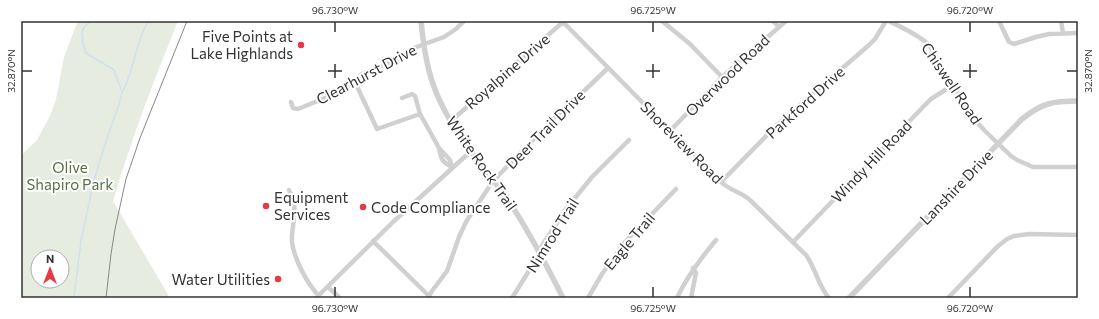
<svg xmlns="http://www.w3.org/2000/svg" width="1099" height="319" font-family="Commissioner,sans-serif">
	<rect width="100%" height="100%" fill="#fff"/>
	<path fill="#e6ecdf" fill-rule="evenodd" d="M 78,21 L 178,21 C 154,80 131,140 113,201 L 170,298 L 21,298 L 21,155 L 37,140 L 50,116 L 56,99 L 64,57 ZM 38,257 L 62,257 L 62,281 L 38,281 Z"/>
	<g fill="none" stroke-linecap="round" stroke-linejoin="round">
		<path stroke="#cfe2ee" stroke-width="1.5" d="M 123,91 C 134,69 136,43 148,21
			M 74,298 L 81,241 L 94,180 L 108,135 L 120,102 L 122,92 L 114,70 L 86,53 L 83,44 L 82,32 L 84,27 L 91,21"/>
		<path stroke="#d0d0d0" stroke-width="4.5" d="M 562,21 L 721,182 C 729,190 741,192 750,200 L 806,255 C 816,269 818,286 829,298
			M 662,21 L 690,44 L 722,77
			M 773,21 L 779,27
			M 889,21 C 902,28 918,34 929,45 L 971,115 L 984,130 L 1011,156 L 1017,160 L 1033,167 L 1078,167
			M 999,21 L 1009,42 L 1014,44 L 1036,37 L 1049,34 L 1078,33
			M 1061,21 L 1063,33
			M 354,80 L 377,129 L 420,114 L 439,148 L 450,160 L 452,167
			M 402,98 L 412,94 L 415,96 L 420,114
			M 291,102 L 293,108 L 298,109 L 342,91 L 362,74 L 398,59 L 411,49 L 444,37 L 456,29 L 464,21
			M 451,121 L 563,22
			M 670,131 L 722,77 L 786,21
			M 439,148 C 441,159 442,162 452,167
			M 721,182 L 777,125 L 869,45 L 875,39 L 886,21
			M 289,190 C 291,194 293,199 294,204 C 296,217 291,230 292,242 C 294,259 307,283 318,295
			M 373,241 L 431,298
			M 793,242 L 924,106 L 931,99 L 953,85
			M 328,287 L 340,298
			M 316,298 L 393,222 L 470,152
			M 428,298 L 432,291 L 447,271 L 459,237 L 466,222 L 493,181 L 571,101 L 585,90 L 608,68
			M 512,298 L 535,261 L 543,244 L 566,209 L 592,177 L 629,140
			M 588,298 L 602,274 L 625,242 L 676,189
			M 677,298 C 687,276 701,258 716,240
			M 691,298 L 696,273 L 693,268
			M 948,298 L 997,247 L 1007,239 L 1014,236 L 1029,234 L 1078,235"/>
		<path stroke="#d0d0d0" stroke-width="5.5" d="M 421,21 C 423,42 426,64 433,84 C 440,105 457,134 471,152 C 484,169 498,185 510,203 C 530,233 547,266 563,298
			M 849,298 L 1022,119 C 1042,103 1053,101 1078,101"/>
		<path stroke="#888" stroke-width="1" d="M 106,298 L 111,254 L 115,229 L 126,179 L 140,138 L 187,21"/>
	</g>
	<path fill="none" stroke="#333" stroke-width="1.5" d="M 335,22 L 335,32M 653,22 L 653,32M 970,22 L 970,32M 335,64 L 335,78M 653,64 L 653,78M 970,64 L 970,78M 22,71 L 32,71M 328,71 L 342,71M 646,71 L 660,71M 963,71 L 977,71M 1067,71 L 1077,71M 335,287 L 335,297M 653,287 L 653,297M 970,287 L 970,297"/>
	<g fill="#e63946" stroke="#fff" stroke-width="1.5">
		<circle cx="301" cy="45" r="4"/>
		<circle cx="266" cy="206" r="4"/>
		<circle cx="363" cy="207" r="4"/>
		<circle cx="278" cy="279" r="4"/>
	</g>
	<g text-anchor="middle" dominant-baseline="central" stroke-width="4" stroke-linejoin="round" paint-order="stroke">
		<g font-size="15" fill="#333" stroke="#fff" text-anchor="end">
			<text x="293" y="36">Five Points at<tspan x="293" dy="17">Lake Highlands</tspan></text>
			<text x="274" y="197" text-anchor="start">Equipment<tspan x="274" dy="17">Services</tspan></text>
			<text x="371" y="207" text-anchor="start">Code Compliance</text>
			<text x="270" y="279">Water Utilities</text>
		</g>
		<g font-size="15" fill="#333" stroke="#fff">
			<text transform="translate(507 71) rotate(-41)">Royalpine Drive</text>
			<text transform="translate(366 74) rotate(-28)">Clearhurst Drive</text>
			<text transform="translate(727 75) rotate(-44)">Overwood Road</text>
			<text transform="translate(952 83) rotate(56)">Chiswell Road</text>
			<text transform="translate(805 102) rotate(-42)">Parkford Drive</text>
			<text transform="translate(545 129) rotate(-45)">Deer Trail Drive</text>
			<text transform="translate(682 142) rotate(45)">Shoreview Road</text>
			<text transform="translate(871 161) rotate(-46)">Windy Hill Road</text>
			<text transform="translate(482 163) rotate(55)">White Rock Trail</text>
			<text transform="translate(956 187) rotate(-46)">Lanshire Drive</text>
			<text transform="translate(552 235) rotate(-58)">Nimrod Trail</text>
			<text transform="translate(629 241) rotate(-50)">Eagle Trail</text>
		</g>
		<g font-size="15" fill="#56703f" stroke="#fff">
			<text x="70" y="167">Olive<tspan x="70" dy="17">Shapiro Park</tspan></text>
		</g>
	</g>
	<rect width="1099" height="319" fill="none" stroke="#ffffff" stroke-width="44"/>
	<g transform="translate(50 269)"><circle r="19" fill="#ffffff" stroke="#adadad"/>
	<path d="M0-3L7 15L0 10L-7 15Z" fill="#e63946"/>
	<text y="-6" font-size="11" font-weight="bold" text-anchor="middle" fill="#333333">N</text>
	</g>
	<rect x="22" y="22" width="1055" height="275" fill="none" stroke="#333" stroke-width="1.5"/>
	<g font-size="10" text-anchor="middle" fill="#333">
		<text x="335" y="14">96.730°W</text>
		<text x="653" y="14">96.725°W</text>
		<text x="970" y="14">96.720°W</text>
		<text transform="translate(11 71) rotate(-90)" y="4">32.870°N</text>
		<text transform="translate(1088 71) rotate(-90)" y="4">32.870°N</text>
		<text x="335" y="312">96.730°W</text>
		<text x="653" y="312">96.725°W</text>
		<text x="970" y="312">96.720°W</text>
	</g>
</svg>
